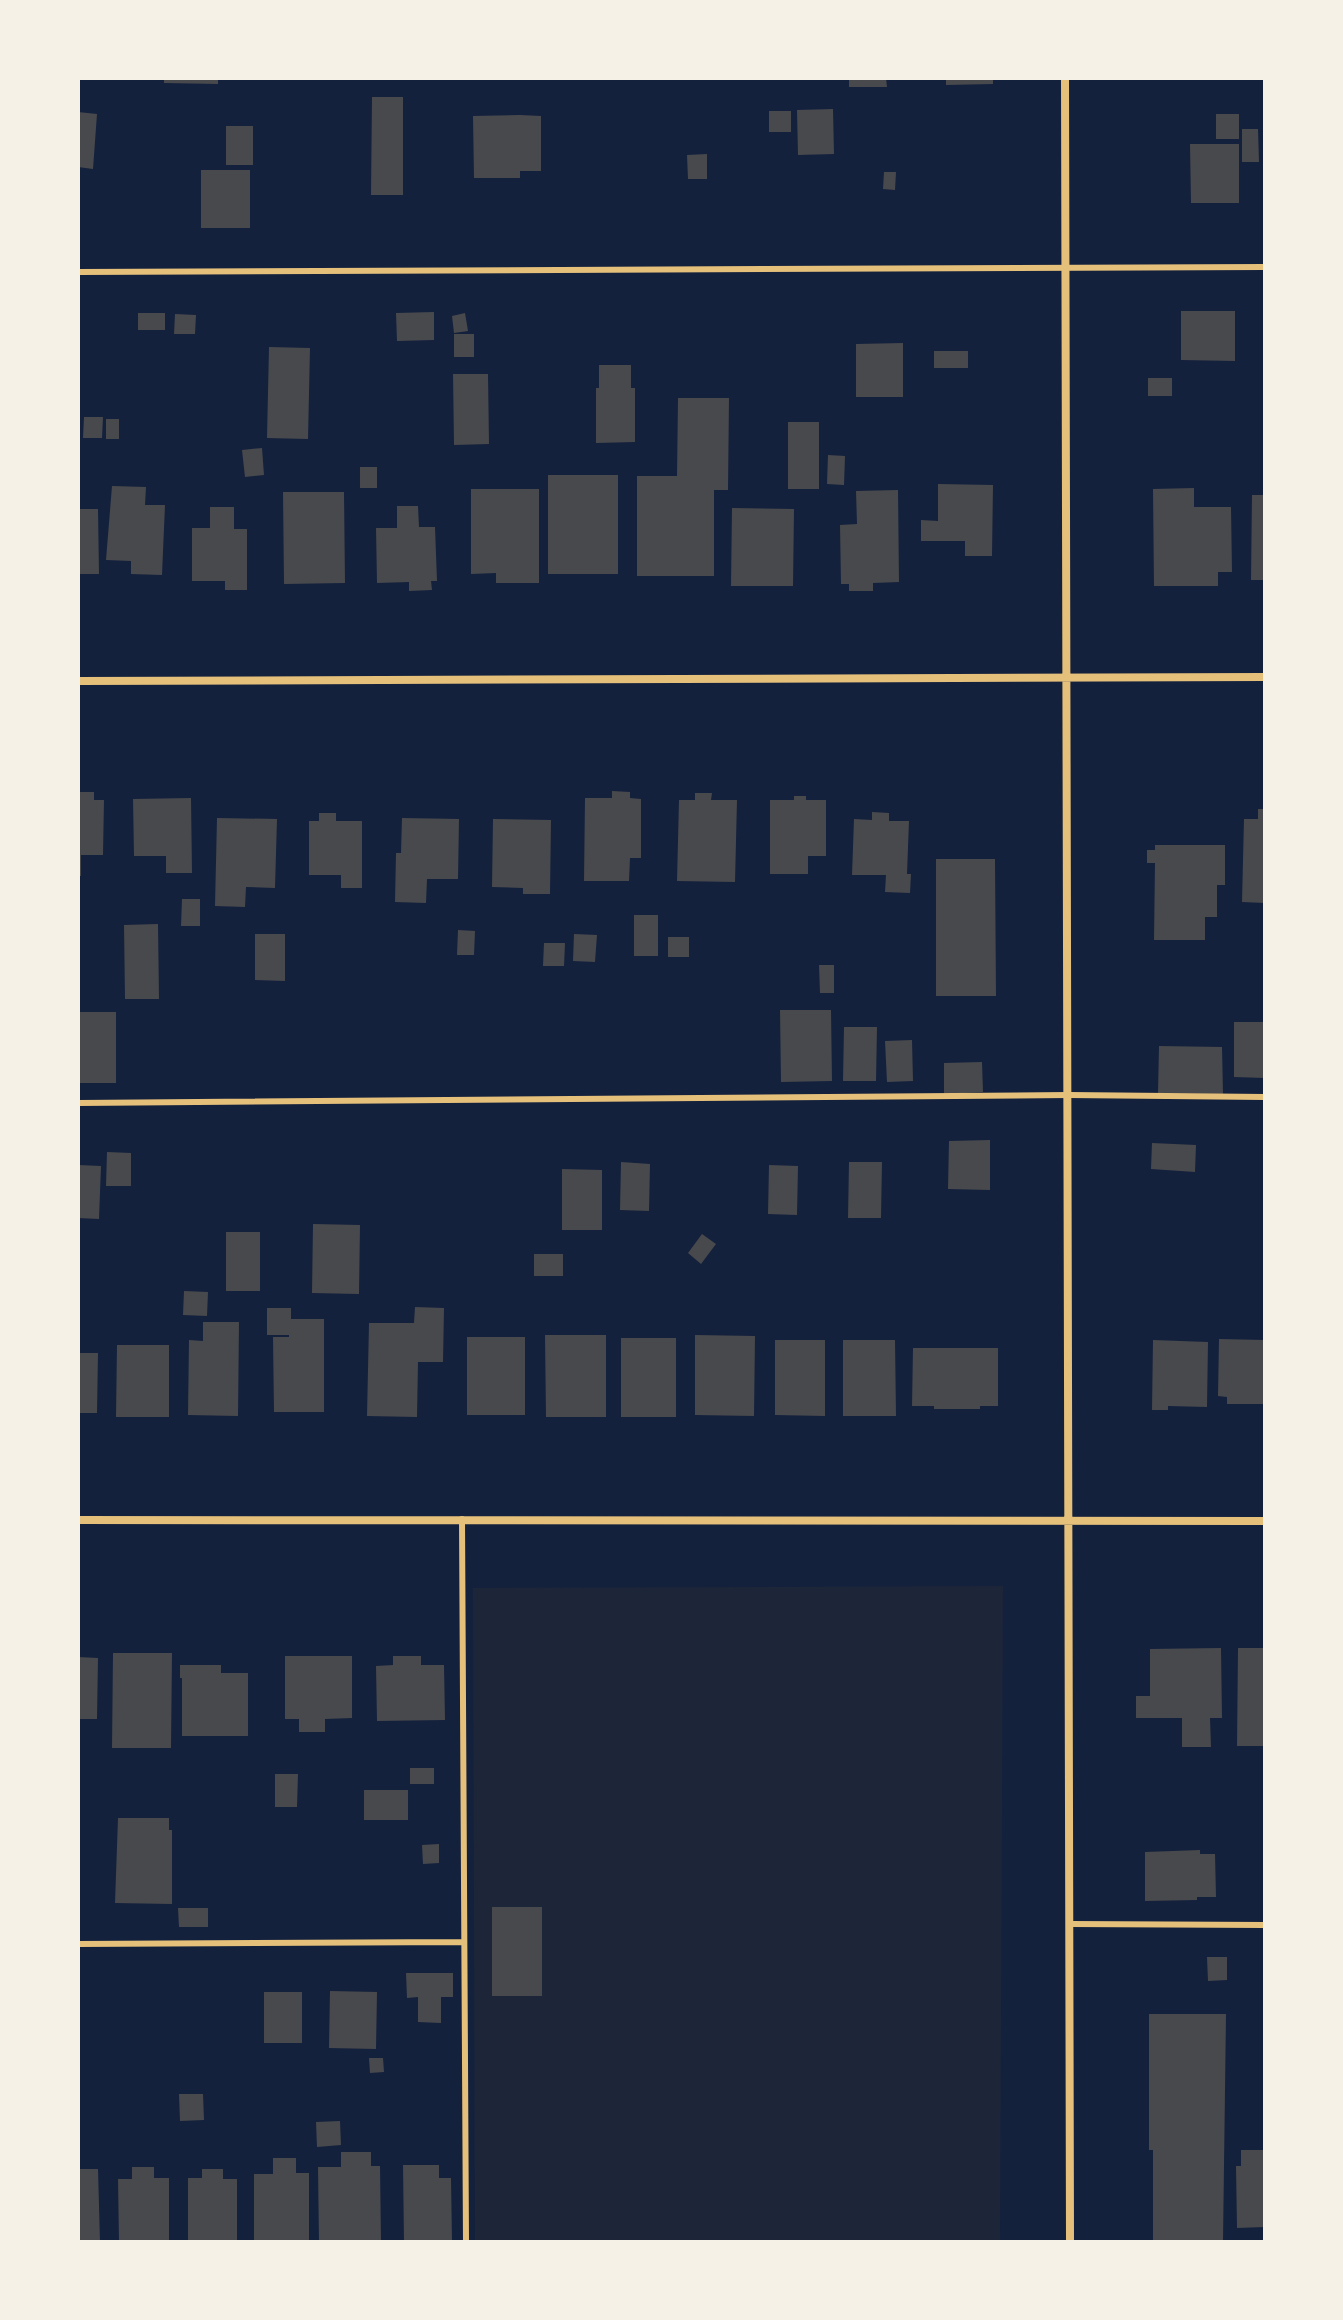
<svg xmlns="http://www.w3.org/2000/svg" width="1343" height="2320" font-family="'Source Sans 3',sans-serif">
	<rect width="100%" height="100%" fill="#14213d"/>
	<path fill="#1d2539" d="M 1003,1586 L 1000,2242 L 475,2242 L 473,1588 Z"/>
	<path fill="#48494c" d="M 164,78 L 218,78 L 218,84 L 164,83 Z
		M 849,78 L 886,78 L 887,87 L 849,87 Z
		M 946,78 L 993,78 L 993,84 L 946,85 Z
		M 372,97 L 403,97 L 403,195 L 371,195 Z
		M 833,109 L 834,154 L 798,155 L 797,110 Z
		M 769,111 L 791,111 L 791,132 L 769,132 Z
		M 78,112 L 97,114 L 93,169 L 78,167 Z
		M 1216,114 L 1239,114 L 1239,139 L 1216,139 Z
		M 520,115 L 541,116 L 541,171 L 520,171 L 520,178 L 474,178 L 473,116 Z
		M 226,126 L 253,126 L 253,165 L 226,165 Z
		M 1242,129 L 1258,129 L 1259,162 L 1242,162 Z
		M 1190,144 L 1239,144 L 1239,203 L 1191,203 Z
		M 707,154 L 707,179 L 688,179 L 687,155 Z
		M 201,170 L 250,170 L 250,228 L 201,228 Z
		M 884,172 L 896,172 L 895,190 L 883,189 Z
		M 1181,311 L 1235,311 L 1235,361 L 1181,360 Z
		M 434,312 L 434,340 L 397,341 L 396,313 Z
		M 138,313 L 165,313 L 165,330 L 138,330 Z
		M 465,313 L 468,331 L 454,333 L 452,316 Z
		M 175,314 L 196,315 L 195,334 L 174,334 Z
		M 454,334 L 474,334 L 474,357 L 454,357 Z
		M 903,343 L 903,397 L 856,397 L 856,344 Z
		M 269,347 L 310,348 L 308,439 L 267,438 Z
		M 934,351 L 968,351 L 968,368 L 934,368 Z
		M 599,365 L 631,365 L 631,388 L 635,388 L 635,442 L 596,443 L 596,388 L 599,388 Z
		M 453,374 L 488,374 L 489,444 L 454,445 Z
		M 1148,378 L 1172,378 L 1172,396 L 1148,396 Z
		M 678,398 L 729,398 L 728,490 L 714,490 L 714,576 L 637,576 L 637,476 L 677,476 Z
		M 84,417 L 103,417 L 102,438 L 83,438 Z
		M 106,419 L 119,419 L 119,439 L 106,439 Z
		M 788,422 L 819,422 L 819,489 L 788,489 Z
		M 262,448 L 264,475 L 245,477 L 242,450 Z
		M 828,455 L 845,456 L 844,485 L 827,484 Z
		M 360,467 L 377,467 L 377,488 L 360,488 Z
		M 548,475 L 618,475 L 618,574 L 548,574 Z
		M 938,484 L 993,485 L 992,556 L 965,556 L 965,541 L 921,541 L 921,520 L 938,521 Z
		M 112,486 L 146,487 L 145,505 L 165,505 L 162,575 L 131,574 L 131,561 L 106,560 Z
		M 1194,488 L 1194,507 L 1231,507 L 1232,572 L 1218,572 L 1218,586 L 1154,586 L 1153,489 Z
		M 471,489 L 539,489 L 539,583 L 496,583 L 496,573 L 471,574 Z
		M 898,490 L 899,582 L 873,583 L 873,591 L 849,591 L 849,584 L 841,584 L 840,525 L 857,524 L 856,491 Z
		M 283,492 L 344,492 L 345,583 L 284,584 Z
		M 1252,495 L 1265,495 L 1265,580 L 1251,580 Z
		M 397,506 L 418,506 L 419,527 L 435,527 L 437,581 L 431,581 L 432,590 L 409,591 L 409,582 L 377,583 L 376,528 L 397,528 Z
		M 210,507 L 234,507 L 234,529 L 247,529 L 247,590 L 225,590 L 225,581 L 192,581 L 192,528 L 210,528 Z
		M 732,508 L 794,509 L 793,586 L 731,586 Z
		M 78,509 L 98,509 L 99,574 L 78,574 Z
		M 612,791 L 630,792 L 630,798 L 641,799 L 641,858 L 630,858 L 629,881 L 584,881 L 585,798 L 612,798 Z
		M 78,792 L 94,792 L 94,800 L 104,800 L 103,855 L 81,855 L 81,876 L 78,876 Z
		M 695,793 L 712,793 L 711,800 L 737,800 L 735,882 L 677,881 L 679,800 L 695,800 Z
		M 794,796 L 806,796 L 806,800 L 826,800 L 826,856 L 808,856 L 808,874 L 770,874 L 770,800 L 794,800 Z
		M 191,798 L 192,873 L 166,873 L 166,856 L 134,856 L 133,799 Z
		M 1258,809 L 1265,809 L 1265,903 L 1242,902 L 1244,819 L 1258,819 Z
		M 872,812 L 889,813 L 889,821 L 909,821 L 907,874 L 911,874 L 910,893 L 885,892 L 886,875 L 852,875 L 854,819 L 872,820 Z
		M 319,813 L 336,813 L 336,821 L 362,821 L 362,888 L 341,888 L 341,875 L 309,875 L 309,821 L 319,821 Z
		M 217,818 L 277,819 L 275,888 L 246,887 L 245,907 L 215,906 Z
		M 402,818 L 459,819 L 458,879 L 427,879 L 426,903 L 395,902 L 396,853 L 401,853 Z
		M 493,819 L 551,820 L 550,894 L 523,894 L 523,888 L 492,887 Z
		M 1155,845 L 1225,845 L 1225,885 L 1217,885 L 1217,917 L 1205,917 L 1205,940 L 1154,940 L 1155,863 L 1147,863 L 1147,850 L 1155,850 Z
		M 936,859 L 995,859 L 996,996 L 936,996 Z
		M 182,899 L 200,899 L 200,926 L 181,926 Z
		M 634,915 L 658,915 L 658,956 L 634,956 Z
		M 158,924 L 159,999 L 125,999 L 124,925 Z
		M 458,930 L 475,931 L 474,955 L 457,955 Z
		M 255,934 L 285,934 L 285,981 L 255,980 Z
		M 574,934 L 597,935 L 595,962 L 573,961 Z
		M 668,937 L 689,937 L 689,957 L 668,957 Z
		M 544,943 L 565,943 L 564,966 L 543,966 Z
		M 819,965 L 834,965 L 834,993 L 820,993 Z
		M 780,1010 L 831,1010 L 832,1081 L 781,1082 Z
		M 78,1012 L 116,1012 L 116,1083 L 78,1083 Z
		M 1234,1022 L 1265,1022 L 1265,1078 L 1234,1077 Z
		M 844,1027 L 877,1027 L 876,1081 L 843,1081 Z
		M 912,1040 L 913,1081 L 887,1082 L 885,1041 Z
		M 1159,1046 L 1222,1047 L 1223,1094 L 1158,1093 Z
		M 982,1062 L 983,1092 L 944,1094 L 944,1063 Z
		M 990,1140 L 990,1190 L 948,1189 L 949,1141 Z
		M 1152,1143 L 1196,1145 L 1195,1172 L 1151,1169 Z
		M 107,1152 L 131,1153 L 131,1186 L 106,1186 Z
		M 621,1162 L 650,1164 L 649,1211 L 620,1210 Z
		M 849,1162 L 882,1162 L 881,1218 L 848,1218 Z
		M 78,1165 L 101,1166 L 99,1219 L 78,1218 Z
		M 769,1165 L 798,1166 L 797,1215 L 768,1214 Z
		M 562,1169 L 602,1170 L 602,1230 L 562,1230 Z
		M 313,1224 L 360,1225 L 359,1294 L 312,1293 Z
		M 226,1232 L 260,1232 L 260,1291 L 226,1291 Z
		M 702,1234 L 716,1244 L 701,1264 L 688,1253 Z
		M 534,1254 L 563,1254 L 563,1276 L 534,1276 Z
		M 184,1291 L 208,1292 L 207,1316 L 183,1315 Z
		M 415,1307 L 444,1308 L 443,1362 L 418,1362 L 417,1417 L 367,1416 L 369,1323 L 414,1323 Z
		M 267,1308 L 291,1308 L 291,1319 L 324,1319 L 324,1412 L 274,1412 L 273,1337 L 289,1337 L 289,1335 L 267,1335 Z
		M 203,1322 L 239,1322 L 238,1416 L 188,1415 L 189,1340 L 203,1341 Z
		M 545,1335 L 606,1335 L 606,1417 L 546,1417 Z
		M 695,1335 L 755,1336 L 754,1416 L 695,1415 Z
		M 467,1337 L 525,1337 L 525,1415 L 467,1415 Z
		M 621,1338 L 676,1338 L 676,1417 L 621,1417 Z
		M 1219,1339 L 1265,1340 L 1265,1404 L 1227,1404 L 1227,1397 L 1218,1396 Z
		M 775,1340 L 825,1340 L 825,1416 L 775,1415 Z
		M 843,1340 L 895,1340 L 896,1416 L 843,1416 Z
		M 1153,1340 L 1208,1342 L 1207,1407 L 1168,1406 L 1168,1410 L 1152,1410 Z
		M 117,1345 L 169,1345 L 169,1417 L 116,1417 Z
		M 913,1348 L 998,1348 L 998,1406 L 980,1406 L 980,1409 L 934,1409 L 934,1406 L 912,1406 Z
		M 78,1353 L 98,1353 L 97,1413 L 78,1413 Z
		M 1221,1648 L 1222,1718 L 1210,1718 L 1211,1747 L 1182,1747 L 1182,1718 L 1136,1718 L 1136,1696 L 1150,1696 L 1150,1649 Z
		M 1238,1648 L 1265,1648 L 1265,1746 L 1237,1746 Z
		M 113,1653 L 172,1653 L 171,1748 L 112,1748 Z
		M 285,1656 L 352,1656 L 352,1718 L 325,1719 L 325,1732 L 299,1732 L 299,1719 L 285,1719 Z
		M 393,1656 L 421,1656 L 421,1665 L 444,1665 L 445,1720 L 377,1721 L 376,1666 L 393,1665 Z
		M 78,1657 L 98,1658 L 97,1719 L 78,1719 Z
		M 180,1665 L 221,1665 L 221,1673 L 248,1673 L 248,1736 L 182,1736 L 182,1678 L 180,1678 Z
		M 410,1768 L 434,1768 L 434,1784 L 410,1784 Z
		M 275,1774 L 298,1774 L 297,1807 L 275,1807 Z
		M 364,1790 L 408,1790 L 408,1820 L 364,1820 Z
		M 118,1818 L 169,1818 L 169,1830 L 172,1830 L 172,1904 L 115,1903 Z
		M 439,1844 L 439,1863 L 423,1864 L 422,1845 Z
		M 1200,1850 L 1200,1854 L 1215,1854 L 1216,1897 L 1197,1897 L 1197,1900 L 1145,1901 L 1145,1852 Z
		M 492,1907 L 542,1907 L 542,1996 L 492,1996 Z
		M 178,1908 L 208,1908 L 208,1927 L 179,1927 Z
		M 1207,1957 L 1227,1957 L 1227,1980 L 1208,1981 Z
		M 406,1973 L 453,1973 L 453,1997 L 441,1997 L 441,2023 L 418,2022 L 418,1997 L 407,1998 Z
		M 330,1991 L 377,1992 L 376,2049 L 329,2048 Z
		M 264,1992 L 302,1992 L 302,2043 L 264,2043 Z
		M 1149,2014 L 1226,2014 L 1223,2242 L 1153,2242 L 1153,2150 L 1149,2150 Z
		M 369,2058 L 383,2058 L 384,2072 L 370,2073 Z
		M 179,2094 L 203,2094 L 204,2120 L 180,2121 Z
		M 340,2121 L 341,2145 L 317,2147 L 316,2122 Z
		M 1241,2150 L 1265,2150 L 1265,2227 L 1237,2228 L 1236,2166 L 1241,2166 Z
		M 341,2152 L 371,2152 L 371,2166 L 380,2166 L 381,2242 L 319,2242 L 318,2167 L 341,2167 Z
		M 273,2158 L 296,2158 L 296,2173 L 309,2173 L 309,2242 L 254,2242 L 254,2174 L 273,2174 Z
		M 403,2165 L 439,2165 L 439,2178 L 451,2178 L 452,2242 L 404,2242 Z
		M 132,2167 L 154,2167 L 154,2178 L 169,2178 L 169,2242 L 119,2242 L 118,2179 L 132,2179 Z
		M 78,2169 L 98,2169 L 100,2242 L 78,2242 Z
		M 202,2169 L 223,2169 L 223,2179 L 237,2179 L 237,2242 L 188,2242 L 188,2178 L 202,2178 Z"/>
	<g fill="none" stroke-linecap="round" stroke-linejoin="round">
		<path stroke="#e5c07b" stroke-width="6" d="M 78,272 L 1265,267
			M 78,1103 L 1069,1095 L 1265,1097
			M 462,1519 L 466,2242
			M 1070,1924 L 1265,1925
			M 78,1944 L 463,1942"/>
		<path stroke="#e5c07b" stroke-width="8" d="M 1065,78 L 1070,2242
			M 78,681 L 1265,677
			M 78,1520 L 1265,1521"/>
	</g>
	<rect width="1343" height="2320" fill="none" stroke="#f6f1e7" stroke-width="160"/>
</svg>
